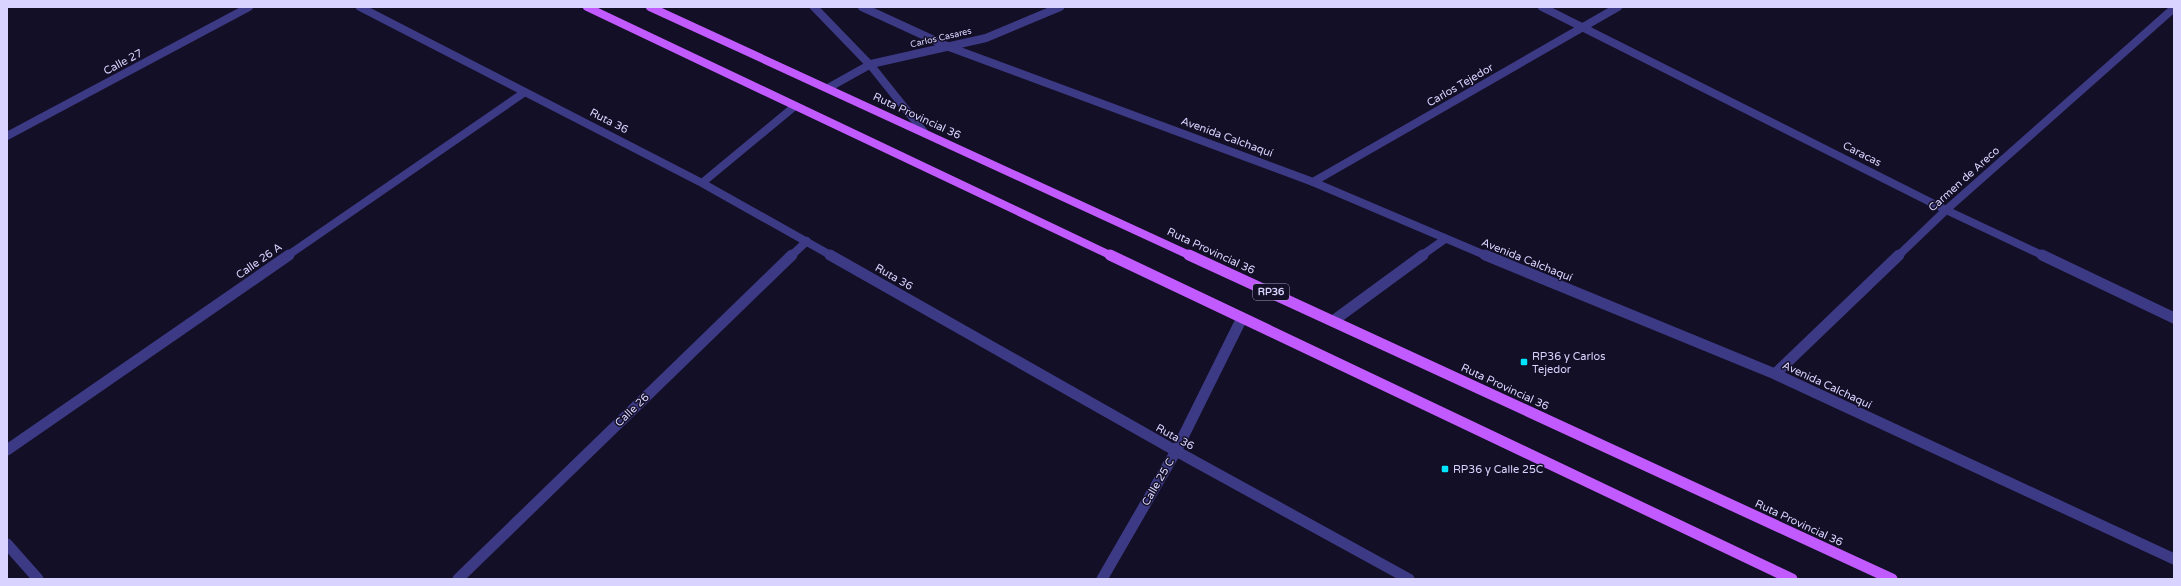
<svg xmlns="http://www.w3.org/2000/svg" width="2181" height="586" font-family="'Varela Round',sans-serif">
	<rect width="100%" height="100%" fill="#130f26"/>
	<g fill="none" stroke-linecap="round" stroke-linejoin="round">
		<path stroke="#3d3a85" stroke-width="8" d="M 360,7 L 702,183 L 832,256
			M 814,7 L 872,67 L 924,132
			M 862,7 L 949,47 L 1313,182 L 1487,256
			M 1542,7 L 1946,210 L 2044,256
			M 828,88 L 871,64 L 986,38 L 1060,7
			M 7,136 L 249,7
			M 1313,182 L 1618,7
			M 702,183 L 795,106
			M 287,256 L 525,92
			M 791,256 L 807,241
			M 1421,256 L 1445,239
			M 1898,256 L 1946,210 L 2174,8"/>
		<path stroke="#3d3a85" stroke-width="11" d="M 830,255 L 1176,451 L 1409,579
			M 1485,255 L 1775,374 L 2174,559
			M 2042,255 L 2174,318
			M 1333,321 L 1423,255
			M 1775,374 L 1899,255
			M 7,450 L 289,255
			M 7,544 L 38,579
			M 458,579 L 792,255
			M 1102,579 L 1176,451 L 1242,318"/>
		<path stroke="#c25bff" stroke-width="8" d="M 587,7 L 1112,256
			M 650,7 L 1191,256"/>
		<path stroke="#c25bff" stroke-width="11" d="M 1110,255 L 1792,579
			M 1189,255 L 1892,579"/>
	</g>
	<g fill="#00e5ff" stroke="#130f26" stroke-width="1.5">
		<rect x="1520" y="358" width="8" height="8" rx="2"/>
		<rect x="1441" y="465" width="8" height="8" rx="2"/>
	</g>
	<g text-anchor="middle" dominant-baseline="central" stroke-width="3" stroke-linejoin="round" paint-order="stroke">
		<g font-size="9" fill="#d9d4ff" stroke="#130f26">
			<text transform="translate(941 38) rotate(-13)">Carlos Casares</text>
		</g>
		<rect fill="#130f26" stroke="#9e99be" stroke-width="1" x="1253" y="284" width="36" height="16" rx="3"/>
		<g font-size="10" font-weight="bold" fill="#d9d4ff">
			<text x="1271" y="292">RP36</text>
		</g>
		<g font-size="11" fill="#d9d4ff" stroke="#130f26">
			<text transform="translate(123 62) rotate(-28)">Calle 27</text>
			<text transform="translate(1460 85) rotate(-30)">Carlos Tejedor</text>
			<text transform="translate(917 116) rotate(25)">Ruta Provincial 36</text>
			<text transform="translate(609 121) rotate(27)">Ruta 36</text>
			<text transform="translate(1227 137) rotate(20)">Avenida Calchaquí</text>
			<text transform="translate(1862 154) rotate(27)">Caracas</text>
			<text transform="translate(1964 179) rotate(-42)">Carmen de Areco</text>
			<text transform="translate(1211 251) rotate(25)">Ruta Provincial 36</text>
			<text transform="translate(1527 260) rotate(22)">Avenida Calchaquí</text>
			<text transform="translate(259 261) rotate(-35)">Calle 26 A</text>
			<text transform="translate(894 277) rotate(30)">Ruta 36</text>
			<text transform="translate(1827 385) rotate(25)">Avenida Calchaquí</text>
			<text transform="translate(1505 387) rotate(25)">Ruta Provincial 36</text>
			<text transform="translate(632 410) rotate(-44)">Calle 26</text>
			<text transform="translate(1175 437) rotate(29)">Ruta 36</text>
			<text transform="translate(1158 482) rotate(-60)">Calle 25 C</text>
			<text transform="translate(1799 523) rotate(25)">Ruta Provincial 36</text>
		</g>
		<g font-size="11" fill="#d9d4ff" stroke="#130f26" text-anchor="start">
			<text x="1532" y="356">RP36 y Carlos<tspan x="1532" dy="13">Tejedor</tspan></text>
			<text x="1453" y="469">RP36 y Calle 25C</text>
		</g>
	</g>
	<rect width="2181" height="586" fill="none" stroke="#d9d4ff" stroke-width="16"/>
</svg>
